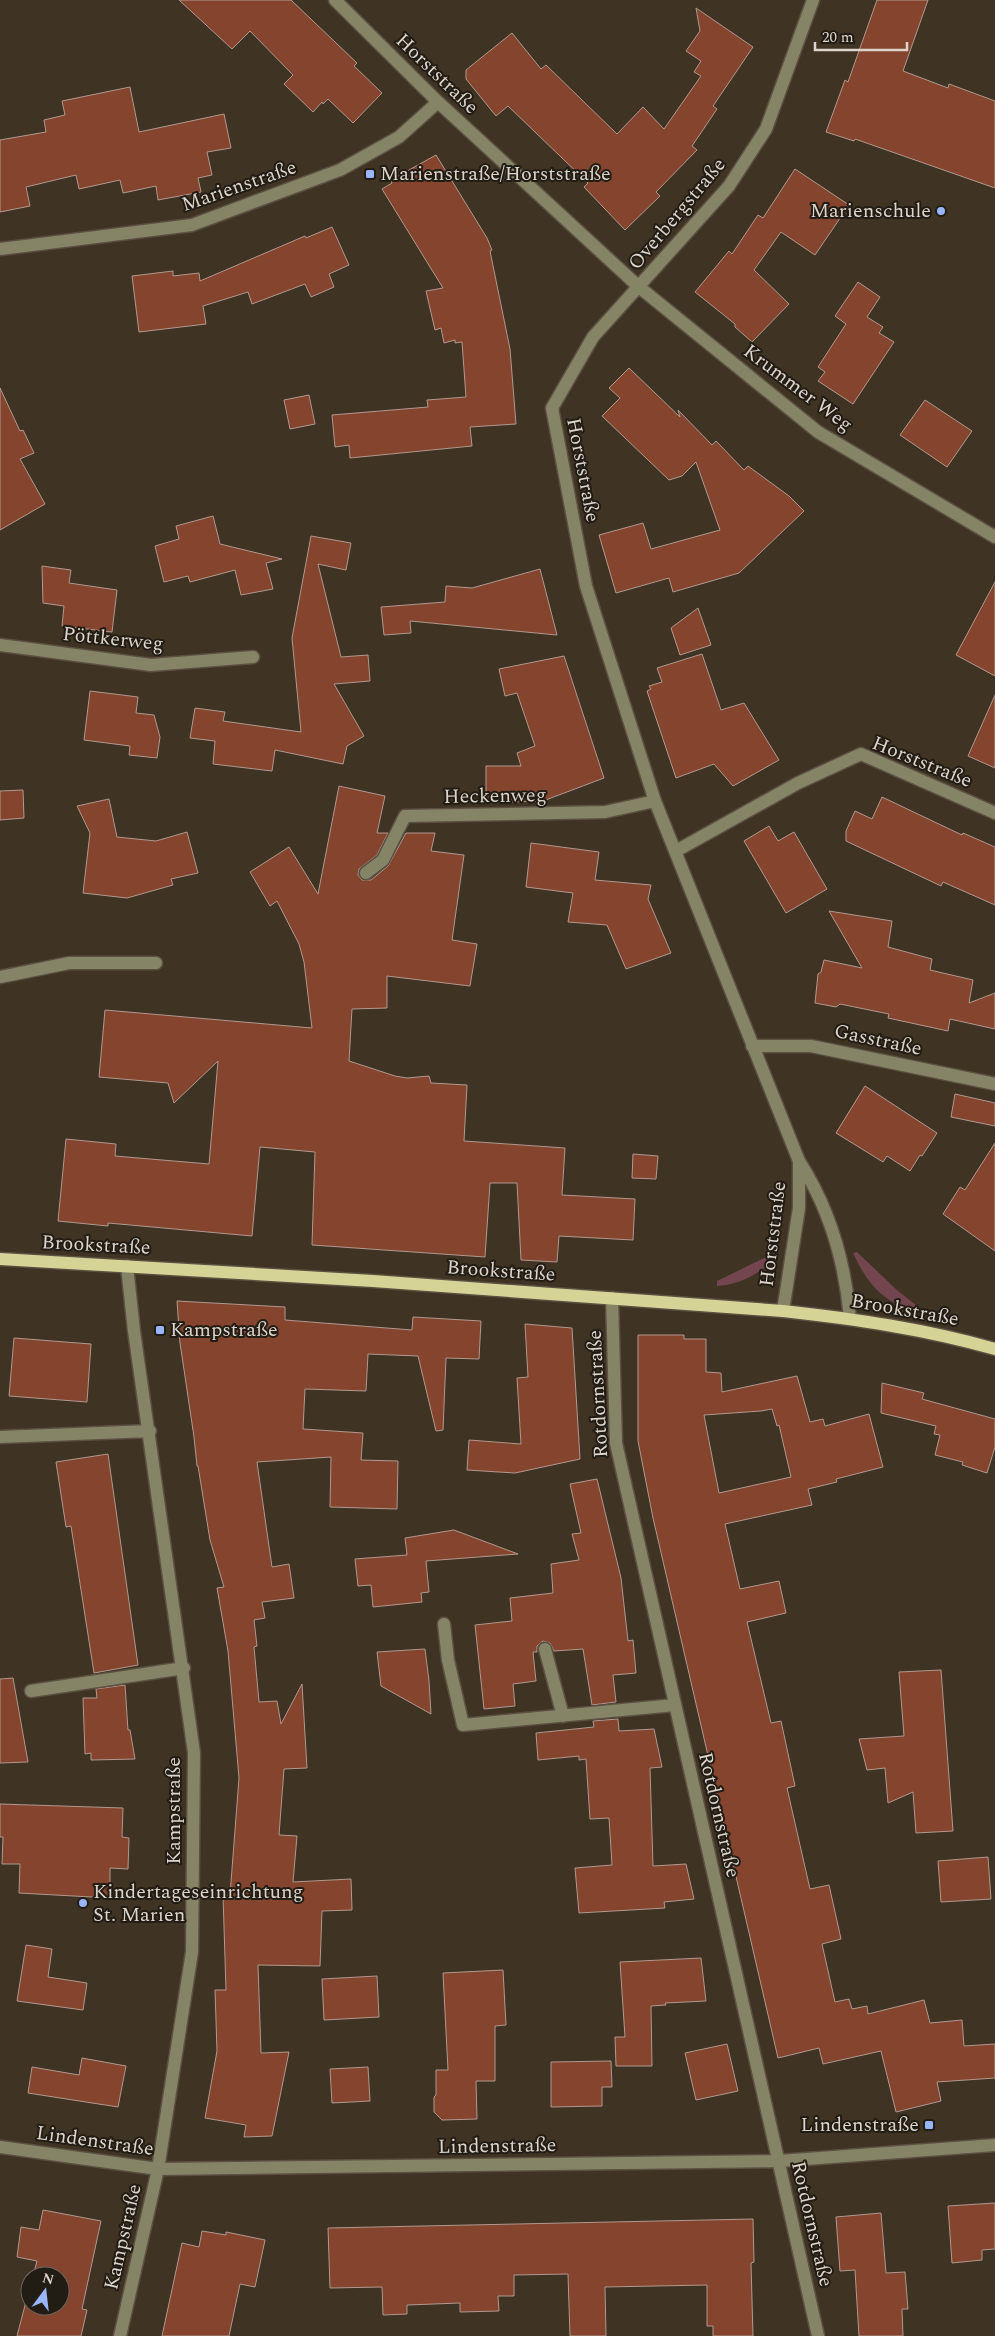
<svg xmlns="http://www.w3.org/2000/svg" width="995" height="2336" font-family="Spectral,serif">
	<rect width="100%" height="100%" fill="#3f3323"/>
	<path fill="#73454e" d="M 857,1252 L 898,1291 L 926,1313 C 887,1306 870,1289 853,1253 Z
		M 764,1258 L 774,1259 C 760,1274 738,1285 717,1286 L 717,1281 Z"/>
	<path fill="#84442d" stroke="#b19990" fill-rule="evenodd" d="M 179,0 L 291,0 L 357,63 L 354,66 L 382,93 L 353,123 L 328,99 L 323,104 L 322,102 L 313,112 L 284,84 L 293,75 L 250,31 L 232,49 Z
		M 877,0 L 928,0 L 903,71 L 948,88 L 949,84 L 995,101 L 995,188 L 855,139 L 854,141 L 826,132 L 845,80 L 848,82 Z
		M 696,8 L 753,47 L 713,106 L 717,109 L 692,146 L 697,150 L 656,192 L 660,196 L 625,230 L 584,187 L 588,183 L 508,106 L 496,116 L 466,79 L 466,70 L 512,33 L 541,69 L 546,65 L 617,134 L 643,107 L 664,129 L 701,76 L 694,72 L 701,61 L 686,51 L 700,31 Z
		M 130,87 L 139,132 L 224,114 L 231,148 L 207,152 L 212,175 L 198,178 L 201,192 L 158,200 L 156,186 L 123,193 L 120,180 L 79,189 L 76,175 L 26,187 L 30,206 L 0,212 L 0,140 L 46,132 L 44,120 L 65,115 L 62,101 Z
		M 436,155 L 487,238 L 492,250 L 490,251 L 510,349 L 516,424 L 470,427 L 472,446 L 350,458 L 349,445 L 335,447 L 332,415 L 428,407 L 427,400 L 466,397 L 462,342 L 455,343 L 455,340 L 444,343 L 441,328 L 435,330 L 426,291 L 443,288 L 382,189 L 392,183 L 391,180 Z
		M 795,169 L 849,205 L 815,255 L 781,232 L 754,270 L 789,304 L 752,342 L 735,327 L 735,324 L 695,292 L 729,251 L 732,254 L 758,215 L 763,218 Z
		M 332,227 L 349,265 L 329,274 L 334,287 L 311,297 L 305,284 L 252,304 L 248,292 L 203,306 L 206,324 L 139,332 L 132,276 L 173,271 L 173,276 L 199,273 L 200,281 L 305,236 L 306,238 Z
		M 858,282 L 880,297 L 867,317 L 883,327 L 879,333 L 894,342 L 853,404 L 818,381 L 825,372 L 818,367 L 846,324 L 835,316 Z
		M 629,368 L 680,417 L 678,410 L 712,445 L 716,441 L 744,470 L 748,466 L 789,496 L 804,511 L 739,573 L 673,592 L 669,578 L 616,593 L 599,535 L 643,523 L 651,549 L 720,530 L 696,462 L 682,476 L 669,480 L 602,416 L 620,398 L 609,388 Z
		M 0,388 L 20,431 L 23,430 L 34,453 L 20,459 L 45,504 L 0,530 Z
		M 309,395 L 315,424 L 290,429 L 284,400 Z
		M 925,400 L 972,431 L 947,467 L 900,435 Z
		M 213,516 L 220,544 L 282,559 L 266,563 L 273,589 L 241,595 L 235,570 L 190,582 L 188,576 L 164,582 L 155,546 L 179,539 L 176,526 Z
		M 311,536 L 351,543 L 346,570 L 318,564 L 341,657 L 368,655 L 370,681 L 334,684 L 364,736 L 347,746 L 343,764 L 275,750 L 272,771 L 213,764 L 215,741 L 190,738 L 195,708 L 225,712 L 223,721 L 301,732 L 292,638 Z
		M 42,566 L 71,570 L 69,583 L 117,590 L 112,632 L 62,626 L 64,606 L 43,603 Z
		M 540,569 L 557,635 L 410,621 L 411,633 L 384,635 L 381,607 L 445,602 L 446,586 L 472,588 Z
		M 995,582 L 995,676 L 956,655 Z
		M 698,608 L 711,645 L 680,655 L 671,628 Z
		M 702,654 L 721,710 L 744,703 L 779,760 L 733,786 L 714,764 L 676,778 L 647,691 L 651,689 L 649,686 L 662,682 L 657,668 Z
		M 564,656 L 604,778 L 543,801 L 486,803 L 486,766 L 521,766 L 517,753 L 535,746 L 517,693 L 505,696 L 499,669 Z
		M 90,691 L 138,697 L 136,713 L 154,715 L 160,737 L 157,758 L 129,755 L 130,746 L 84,740 Z
		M 995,695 L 995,768 L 968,756 Z
		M 339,786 L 385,796 L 377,833 L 388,833 L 377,855 L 359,869 L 358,875 L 362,880 L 371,880 L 388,866 L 406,833 L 435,833 L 431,851 L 464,855 L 452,940 L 477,944 L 470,986 L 387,976 L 387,1008 L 352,1009 L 349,1061 L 395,1076 L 407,1078 L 429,1076 L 431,1083 L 467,1085 L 464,1141 L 565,1148 L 562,1195 L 635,1199 L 633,1240 L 559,1236 L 557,1262 L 521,1260 L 517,1183 L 490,1183 L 485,1257 L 312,1245 L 315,1152 L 260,1147 L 252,1236 L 108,1223 L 108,1226 L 58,1221 L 66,1139 L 116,1144 L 115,1156 L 209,1164 L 218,1061 L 174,1103 L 168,1083 L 99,1077 L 105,1010 L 312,1028 L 304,962 L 299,944 L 277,901 L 270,906 L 250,872 L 289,847 L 318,894 Z
		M 23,790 L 24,818 L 0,820 L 0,791 Z
		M 882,797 L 962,835 L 963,833 L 995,847 L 995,905 L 943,882 L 941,886 L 846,841 L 846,831 L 855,811 L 872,819 Z
		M 109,799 L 117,837 L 156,841 L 187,832 L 198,873 L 171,879 L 173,885 L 127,898 L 83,893 L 90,833 L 77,806 Z
		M 769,826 L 778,841 L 794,832 L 827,889 L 786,913 L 744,841 Z
		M 531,843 L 599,852 L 595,880 L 651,885 L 648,899 L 671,953 L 626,969 L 607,925 L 568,922 L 573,893 L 526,887 Z
		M 829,911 L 892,921 L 888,947 L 932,959 L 930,970 L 973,980 L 969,1003 L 995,993 L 995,1029 L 950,1019 L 948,1031 L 888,1018 L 889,1014 L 840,1004 L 836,1007 L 815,1003 L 818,974 L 821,972 L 824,960 L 862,968 Z
		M 865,1086 L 937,1133 L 922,1156 L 920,1155 L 910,1171 L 887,1156 L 883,1162 L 836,1133 Z
		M 955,1094 L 995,1103 L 995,1126 L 951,1117 Z
		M 995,1143 L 995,1251 L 943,1214 L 960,1187 L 965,1190 Z
		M 633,1154 L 658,1156 L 656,1179 L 632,1178 Z
		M 177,1301 L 285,1307 L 285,1320 L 412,1330 L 413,1317 L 481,1321 L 479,1359 L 446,1358 L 443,1430 L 436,1431 L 418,1356 L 368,1354 L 366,1391 L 305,1389 L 303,1429 L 363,1433 L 361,1460 L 398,1461 L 397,1509 L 330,1507 L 331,1457 L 257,1462 L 272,1567 L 289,1564 L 294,1598 L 262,1602 L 265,1618 L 254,1620 L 257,1646 L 254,1647 L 259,1702 L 277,1701 L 281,1724 L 302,1684 L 307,1768 L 284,1769 L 279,1835 L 297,1836 L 293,1882 L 351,1879 L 352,1910 L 322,1911 L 320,1966 L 258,1965 L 261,2053 L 289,2052 L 272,2136 L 244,2137 L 246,2125 L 205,2118 L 217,2051 L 215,1990 L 226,1990 L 223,1895 L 230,1895 L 239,1778 L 228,1651 L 217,1588 L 224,1587 L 210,1540 L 198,1466 L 197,1466 L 194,1437 L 180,1343 Z
		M 525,1324 L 572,1328 L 580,1459 L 515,1473 L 467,1470 L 469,1440 L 521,1444 L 517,1378 L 528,1377 Z
		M 638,1335 L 684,1335 L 684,1339 L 706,1339 L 706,1372 L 721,1373 L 722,1392 L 797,1376 L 810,1422 L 823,1419 L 825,1426 L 869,1414 L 883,1467 L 836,1479 L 837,1482 L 808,1489 L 812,1505 L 725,1524 L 740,1589 L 779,1581 L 786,1613 L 747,1622 L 771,1723 L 781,1721 L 795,1786 L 787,1788 L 810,1889 L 829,1885 L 841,1939 L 822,1944 L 835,2002 L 849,1999 L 852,2009 L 867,2006 L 868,2014 L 924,2000 L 930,2023 L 962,2020 L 964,2046 L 995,2044 L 995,2078 L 937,2082 L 941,2101 L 896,2112 L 881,2051 L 823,2064 L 819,2048 L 778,2058 L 653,1518 L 638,1441 ZM 772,1409 L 777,1426 L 779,1425 L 791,1477 L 719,1493 L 704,1415 L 761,1411 Z
		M 14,1338 L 91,1344 L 87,1402 L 9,1396 Z
		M 882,1383 L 924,1393 L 922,1399 L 995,1419 L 995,1447 L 987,1473 L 962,1465 L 963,1462 L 935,1455 L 940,1435 L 934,1434 L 936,1426 L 881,1413 Z
		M 108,1454 L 138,1665 L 94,1673 L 71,1526 L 66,1527 L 56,1462 Z
		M 597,1479 L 621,1578 L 628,1641 L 633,1640 L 636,1673 L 613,1675 L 616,1702 L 592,1705 L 583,1649 L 554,1651 L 550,1643 L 543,1641 L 537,1646 L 537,1652 L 533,1652 L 536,1681 L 513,1684 L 515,1706 L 484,1709 L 475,1625 L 512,1621 L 510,1598 L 553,1593 L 551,1564 L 579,1560 L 572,1534 L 581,1533 L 570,1484 Z
		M 454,1530 L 518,1554 L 426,1561 L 429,1592 L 421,1593 L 422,1602 L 373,1607 L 371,1585 L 358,1586 L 355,1559 L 407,1555 L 405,1538 Z
		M 425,1649 L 429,1681 L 431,1714 L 381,1686 L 377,1652 Z
		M 941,1670 L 953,1831 L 916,1833 L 913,1792 L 888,1803 L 885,1768 L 867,1770 L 859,1739 L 904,1736 L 899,1672 Z
		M 13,1678 L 28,1762 L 0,1763 L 0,1679 Z
		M 125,1685 L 128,1730 L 130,1730 L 135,1759 L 91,1760 L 91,1753 L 85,1754 L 83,1698 L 97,1698 L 96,1689 Z
		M 618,1719 L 619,1731 L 654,1729 L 662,1767 L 650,1768 L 653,1866 L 686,1864 L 694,1899 L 664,1902 L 665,1908 L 579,1913 L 575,1868 L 612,1865 L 609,1818 L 590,1819 L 586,1759 L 579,1760 L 579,1756 L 538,1760 L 536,1733 L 594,1727 L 593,1721 Z
		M 0,1804 L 123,1808 L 122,1837 L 129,1838 L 128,1869 L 110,1868 L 110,1898 L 19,1893 L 20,1864 L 2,1864 L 3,1837 L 0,1837 Z
		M 988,1857 L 991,1899 L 941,1902 L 938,1861 Z
		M 26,1945 L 52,1949 L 48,1977 L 87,1983 L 83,2010 L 17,2001 Z
		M 701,1958 L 706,2001 L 665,2003 L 666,2005 L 651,2006 L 652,2066 L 616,2066 L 615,2037 L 625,2037 L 620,1962 Z
		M 503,1970 L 506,2025 L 495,2026 L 495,2081 L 476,2081 L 477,2119 L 442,2120 L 434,2112 L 434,2097 L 436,2095 L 436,2070 L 448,2070 L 443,1973 Z
		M 377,1976 L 379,2017 L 324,2020 L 322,1979 Z
		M 727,2044 L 738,2091 L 696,2100 L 685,2053 Z
		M 82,2058 L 126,2066 L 118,2107 L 28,2093 L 32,2067 L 79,2075 Z
		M 611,2061 L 612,2087 L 602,2087 L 602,2106 L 551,2107 L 551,2062 Z
		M 368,2067 L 370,2101 L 332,2103 L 330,2069 Z
		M 995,2203 L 995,2249 L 982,2250 L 982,2260 L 952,2263 L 948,2206 Z
		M 43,2210 L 101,2221 L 82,2309 L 87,2310 L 81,2336 L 17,2336 L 30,2286 L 30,2306 L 60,2306 L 60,2276 L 33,2276 L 37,2261 L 17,2257 L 21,2227 L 39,2230 Z
		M 881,2213 L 886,2273 L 905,2272 L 908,2309 L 902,2309 L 903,2336 L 859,2336 L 855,2270 L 840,2271 L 836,2217 Z
		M 753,2219 L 754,2262 L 751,2263 L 753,2336 L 713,2336 L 713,2326 L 707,2326 L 707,2285 L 605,2287 L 606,2336 L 570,2336 L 568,2274 L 514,2275 L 514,2296 L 498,2296 L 499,2311 L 460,2312 L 460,2303 L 407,2305 L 407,2314 L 383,2315 L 382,2287 L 330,2288 L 328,2228 Z
		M 202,2231 L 226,2235 L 226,2232 L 265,2240 L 255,2287 L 240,2284 L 229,2336 L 162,2336 L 182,2243 L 199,2247 Z"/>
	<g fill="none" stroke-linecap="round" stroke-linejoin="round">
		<g stroke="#5b5041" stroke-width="15">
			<path id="minor" d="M 335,0 L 438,102 L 639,287 L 818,432 L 995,537
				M 813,0 L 766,129 L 729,186 L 593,337 L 552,408 L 586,586 L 655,801 L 799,1161 C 830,1209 845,1262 850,1318
				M 0,249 L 192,225 L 340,170 L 399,137 L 438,102
				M 0,645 L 151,665 L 253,657
				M 676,851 L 798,783 L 861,754 L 995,813
				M 366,873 L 383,860 L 405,816 L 605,812 L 655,801
				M 0,977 L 69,963 L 156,963
				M 752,1046 L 811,1046 L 995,1084
				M 612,1298 L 616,1443 L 818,2336
				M 783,1311 L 799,1208 L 799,1161
				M 0,1437 L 150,1431
				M 444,1624 L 448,1660 L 463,1725 L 675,1705
				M 545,1649 L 563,1716
				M 31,1691 L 184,1668
				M 0,2147 L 158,2169 L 779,2161 L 995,2145
				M 120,2336 L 158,2169 L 192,1952 L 194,1753 L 134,1331 L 127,1266"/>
		</g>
		<g stroke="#5b5041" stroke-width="15">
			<path id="major" d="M 0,1259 L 373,1281 L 783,1311 C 855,1319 925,1329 995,1349"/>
		</g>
		<use href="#minor" stroke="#858467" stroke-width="12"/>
		<use href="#major" stroke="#d5d396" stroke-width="12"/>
	</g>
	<g fill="#99b5fd" stroke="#211c14" stroke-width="2">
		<rect x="365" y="169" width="10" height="10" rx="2.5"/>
		<circle cx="941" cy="211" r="5"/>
		<rect x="155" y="1325" width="10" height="10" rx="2.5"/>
		<circle cx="83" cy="1903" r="5"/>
		<rect x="924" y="2120" width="10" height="10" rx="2.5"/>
	</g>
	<g text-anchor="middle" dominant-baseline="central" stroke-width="4" stroke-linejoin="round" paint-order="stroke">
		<g font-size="20" fill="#ddd5cb" stroke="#211c14">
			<text transform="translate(437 74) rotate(44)">Horststraße</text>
			<text transform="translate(239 186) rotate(-19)">Marienstraße</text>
			<text transform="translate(677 214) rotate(-50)">Overbergstraße</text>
			<text transform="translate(798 388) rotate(37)">Krummer Weg</text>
			<text transform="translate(583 470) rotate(79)">Horststraße</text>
			<text transform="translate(113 639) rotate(6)">Pöttkerweg</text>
			<text transform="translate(922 762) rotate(22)">Horststraße</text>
			<text transform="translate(495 796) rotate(-1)">Heckenweg</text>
			<text transform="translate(878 1040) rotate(12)">Gasstraße</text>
			<text transform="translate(773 1234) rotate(-83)">Horststraße</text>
			<text transform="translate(96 1245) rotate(3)">Brookstraße</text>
			<text transform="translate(501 1271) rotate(4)">Brookstraße</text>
			<text transform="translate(905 1310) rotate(10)">Brookstraße</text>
			<text transform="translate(598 1394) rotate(-93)">Rotdornstraße</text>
			<text transform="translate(174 1811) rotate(-90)">Kampstraße</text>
			<text transform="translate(719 1815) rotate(77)">Rotdornstraße</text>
			<text transform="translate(95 2141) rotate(8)">Lindenstraße</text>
			<text transform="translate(497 2146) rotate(-1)">Lindenstraße</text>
			<text transform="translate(812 2224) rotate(77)">Rotdornstraße</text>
			<text transform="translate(123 2237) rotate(-77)">Kampstraße</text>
		</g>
		<g font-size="20" fill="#ddd5cb" stroke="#211c14" text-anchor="start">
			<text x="380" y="174">Marienstraße/Horststraße</text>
			<text x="931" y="211" text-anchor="end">Marienschule</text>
			<text x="170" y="1330">Kampstraße</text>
			<text x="93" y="1892">Kindertageseinrichtung<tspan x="93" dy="23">St. Marien</tspan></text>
			<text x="919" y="2125" text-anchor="end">Lindenstraße</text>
		</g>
	</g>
	<g transform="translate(45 2291) rotate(15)"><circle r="24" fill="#211c14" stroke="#6c665d"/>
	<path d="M0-4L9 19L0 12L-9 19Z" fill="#99b5fd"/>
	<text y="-8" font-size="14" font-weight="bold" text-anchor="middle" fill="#ddd5cb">N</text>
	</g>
	<path d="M815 42v8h92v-8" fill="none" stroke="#ddd5cb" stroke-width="2.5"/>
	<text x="822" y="42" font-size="15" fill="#ddd5cb" stroke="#211c14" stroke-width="4" paint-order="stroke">20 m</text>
</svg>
